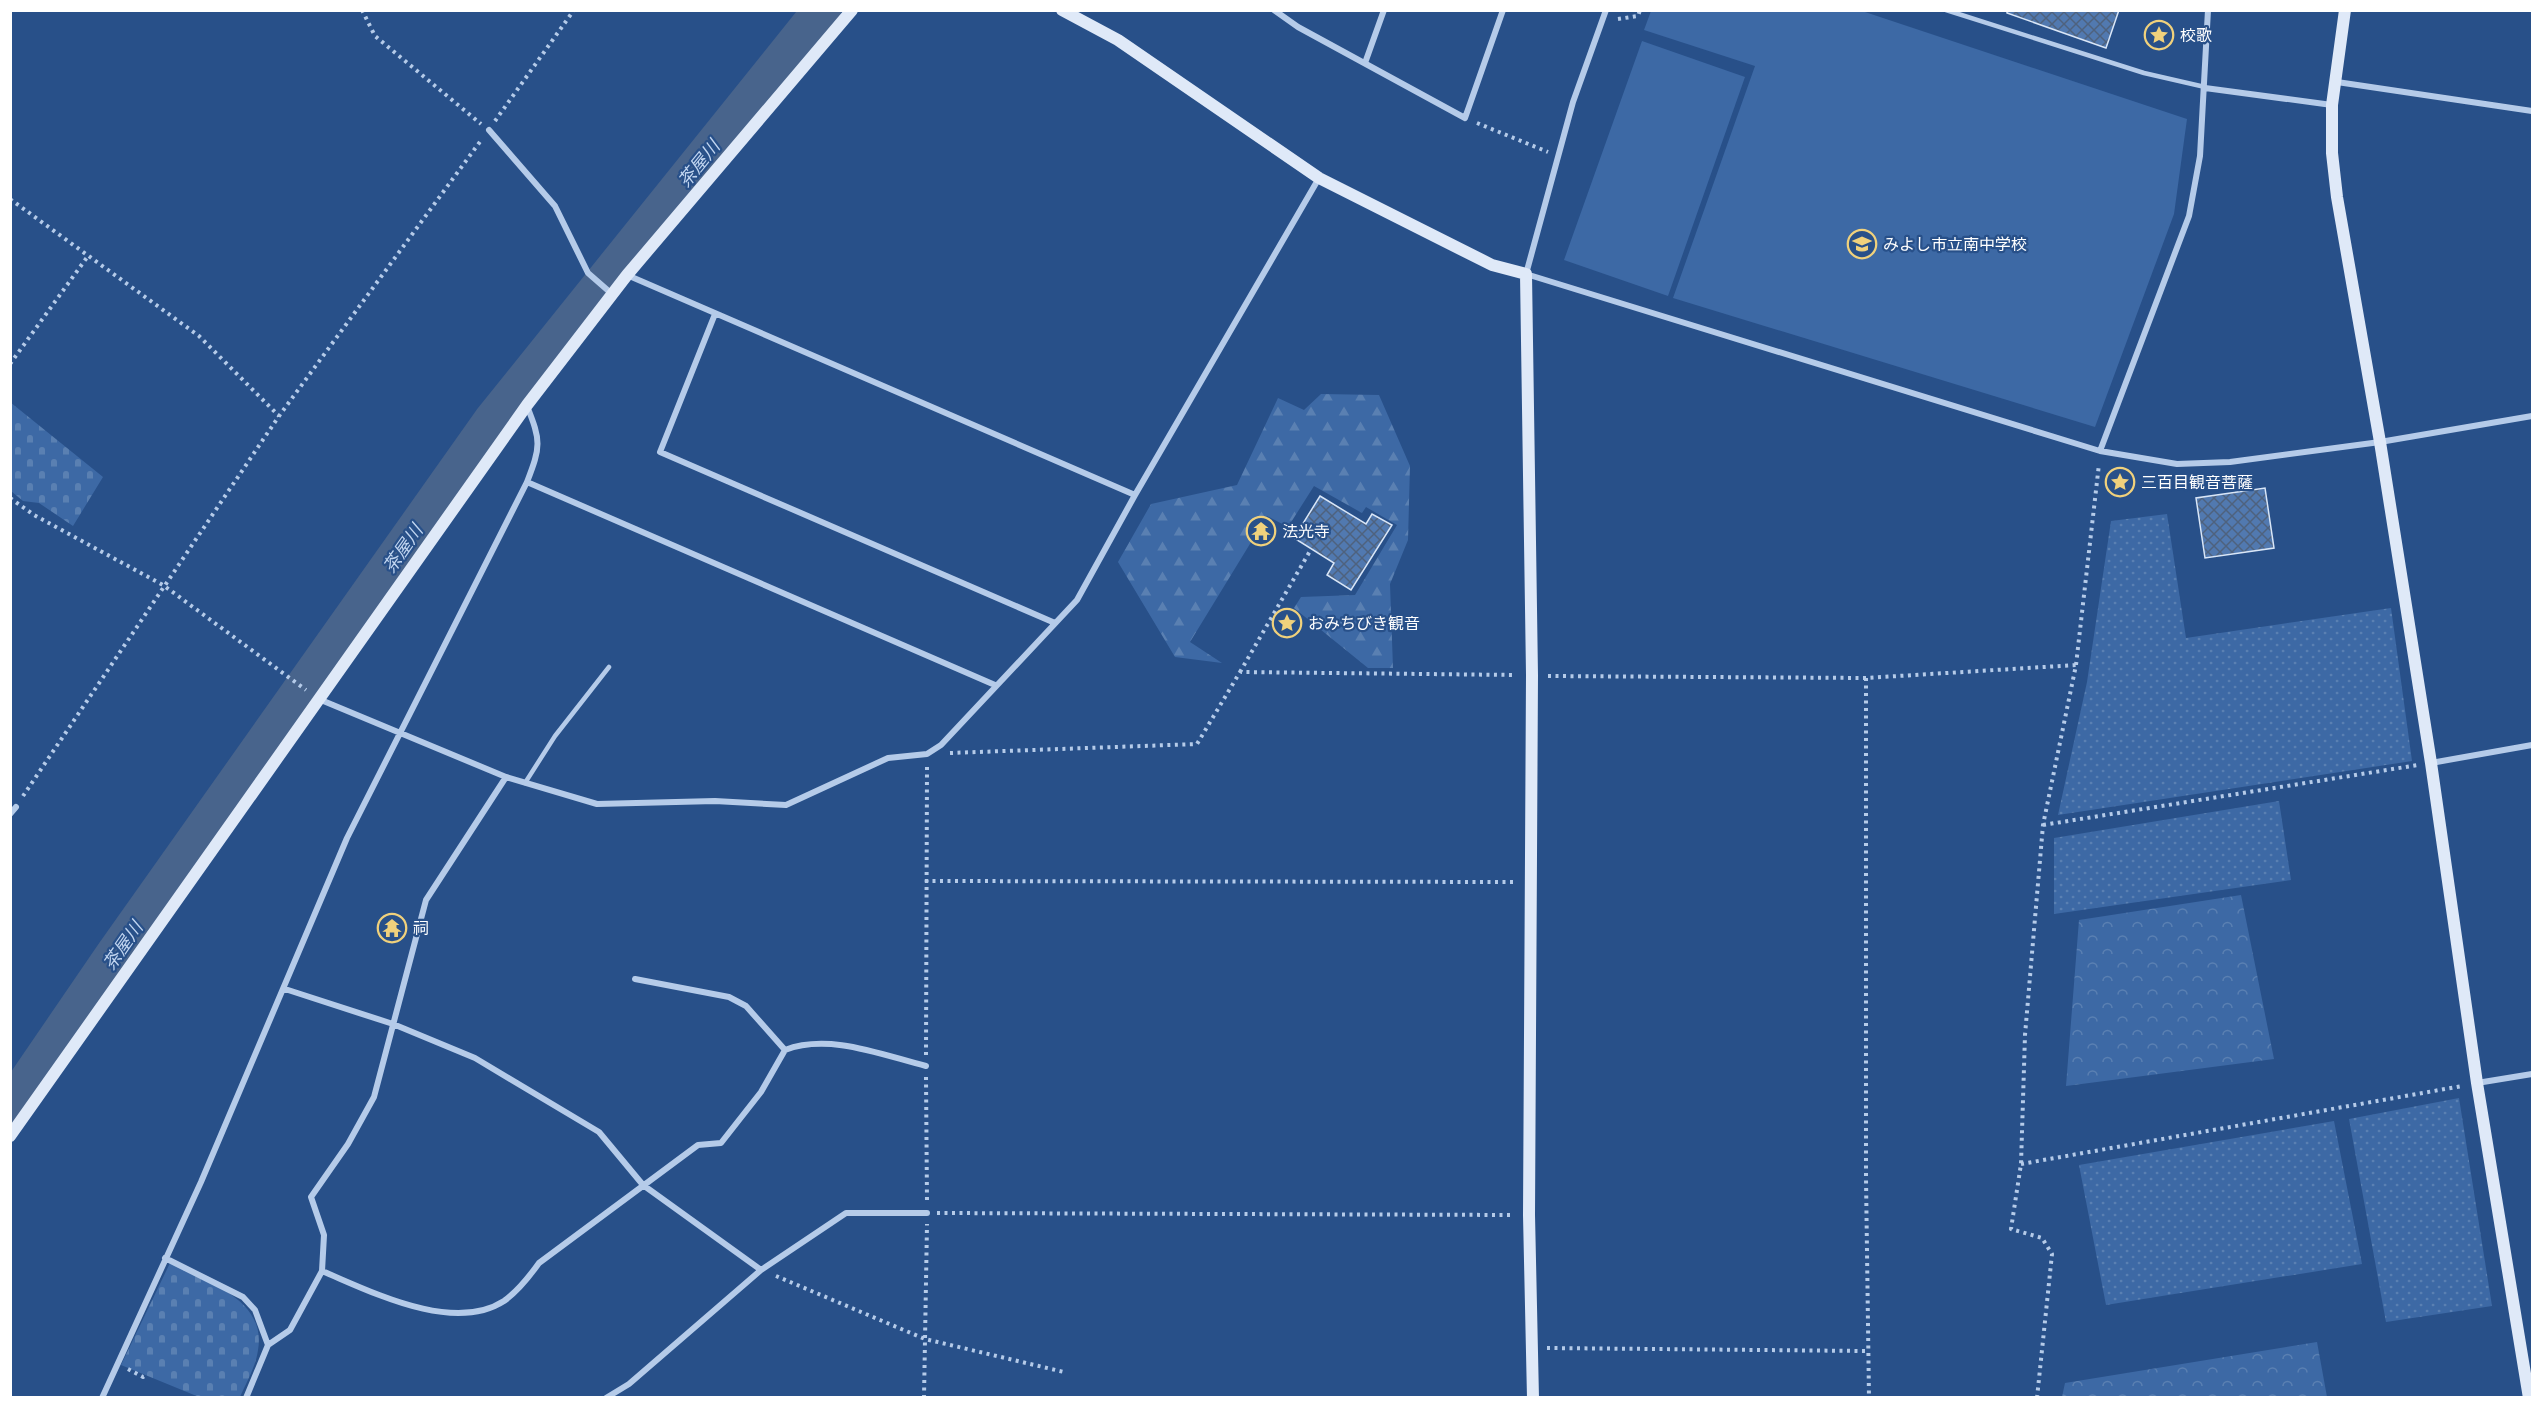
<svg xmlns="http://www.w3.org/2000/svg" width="2543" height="1408" font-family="Karla,'Noto Sans JP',sans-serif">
	<defs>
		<pattern id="grass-dots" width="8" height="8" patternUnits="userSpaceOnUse" patternTransform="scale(1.5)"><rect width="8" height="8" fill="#3d69a5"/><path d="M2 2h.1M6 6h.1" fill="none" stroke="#5a80b2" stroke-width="1.8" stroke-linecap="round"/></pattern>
		<pattern id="forest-firs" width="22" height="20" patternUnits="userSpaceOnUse" patternTransform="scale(1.5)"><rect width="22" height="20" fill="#3d69a5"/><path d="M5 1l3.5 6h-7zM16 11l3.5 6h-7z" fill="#5a80b2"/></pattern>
		<pattern id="cemetery-stones" width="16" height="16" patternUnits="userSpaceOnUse" patternTransform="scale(1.5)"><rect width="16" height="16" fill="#3d69a5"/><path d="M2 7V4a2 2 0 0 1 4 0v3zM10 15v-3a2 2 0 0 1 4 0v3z" fill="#5a80b2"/></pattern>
		<pattern id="park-crowns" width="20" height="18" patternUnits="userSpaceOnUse" patternTransform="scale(1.5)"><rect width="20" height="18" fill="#3d69a5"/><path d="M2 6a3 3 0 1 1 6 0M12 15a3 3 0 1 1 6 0" fill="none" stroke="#5a80b2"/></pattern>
		<pattern id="building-cross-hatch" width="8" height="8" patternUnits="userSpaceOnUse" patternTransform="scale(1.5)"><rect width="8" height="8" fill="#5179b0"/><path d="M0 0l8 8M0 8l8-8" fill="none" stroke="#4e627e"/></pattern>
	</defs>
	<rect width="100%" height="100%" fill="#285089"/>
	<path fill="url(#grass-dots)" d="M 2167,514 L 2186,638 L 2391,608 L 2412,761 L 2058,815 L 2087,682 L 2111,521 Z
		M 2279,801 L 2291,880 L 2054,914 L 2054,838 Z
		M 2459,1098 L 2492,1306 L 2386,1322 L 2349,1119 Z
		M 2334,1121 L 2362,1264 L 2106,1305 L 2079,1165 Z"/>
	<path fill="url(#forest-firs)" d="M 1321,394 L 1379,395 L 1410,466 L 1408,540 L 1390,584 L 1393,668 L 1368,668 L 1294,608 L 1301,597 L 1355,595 L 1397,525 L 1366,507 L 1362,513 L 1314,486 L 1288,527 L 1267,516 L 1190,642 L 1222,663 L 1175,657 L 1118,562 L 1151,504 L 1237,485 L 1278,398 L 1304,410 Z"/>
	<path fill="url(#cemetery-stones)" d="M 10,402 L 103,477 L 73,526 L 39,503 L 23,501 L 11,491 Z
		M 170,1263 C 205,1281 267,1299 258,1350 C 256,1366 246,1383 240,1397 L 199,1397 L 121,1365 Z"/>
	<path fill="url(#park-crowns)" d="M 2241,895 L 2274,1059 L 2066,1086 L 2079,920 Z
		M 2317,1342 L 2327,1397 L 2062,1397 L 2065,1383 Z"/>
	<path fill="#3d69a5" d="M 1651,11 L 1862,11 L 2187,119 L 2174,214 L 2095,427 L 1673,298 L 1755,66 L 1644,30 Z
		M 1642,41 L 1745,77 L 1668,296 L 1564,260 Z"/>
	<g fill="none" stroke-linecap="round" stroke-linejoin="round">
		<path stroke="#48648c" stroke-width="38" d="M 10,1107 L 114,955 L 492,421 L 822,10"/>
	</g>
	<path fill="url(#building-cross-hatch)" stroke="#d9e6f7" stroke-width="1.5" d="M 2007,10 L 2119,10 L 2106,48 L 2007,13 Z
		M 2265,488 L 2274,548 L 2205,558 L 2196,498 Z
		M 1320,496 L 1366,524 L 1372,514 L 1392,525 L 1351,590 L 1327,575 L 1334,563 L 1294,538 Z"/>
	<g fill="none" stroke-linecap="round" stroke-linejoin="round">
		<path stroke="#b5cbe9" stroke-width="4" stroke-dasharray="3 4.5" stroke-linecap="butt" d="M 362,10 L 375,36 L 481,124
			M 1618,19 L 1638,16 L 1640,10
			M 495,121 L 574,10
			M 1477,123 L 1548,152
			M 10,199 L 199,336 L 279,416
			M 10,364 L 88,256
			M 10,498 L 34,515 L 163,585 L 306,690
			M 1240,672 L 1310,551
			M 1548,676 L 1866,678 L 2076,665
			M 1866,678 L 1866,1178 L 1869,1398
			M 950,753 L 1197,744 L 1240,672 L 1516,675
			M 23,796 L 279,416 L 482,139
			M 2043,825 L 2418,765
			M 925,881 L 1515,882
			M 926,1055 L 927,765
			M 926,1077 L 927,1202
			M 2021,1164 L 2462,1086
			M 937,1213 L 1514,1215
			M 776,1276 L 925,1339 L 1064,1372
			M 1547,1348 L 1867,1351
			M 128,1369 L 143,1377 L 146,1375
			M 924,1398 L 927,1224
			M 2037,1398 L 2052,1254 L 2042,1238 L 2011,1229 L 2021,1164 L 2025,1035 L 2043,825 L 2076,665 L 2099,464"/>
		<path stroke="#b5cbe9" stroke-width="4.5" d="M 1946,10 L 2144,73 L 2205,87
			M 525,783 L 555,736 L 609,667"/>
		<path stroke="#b5cbe9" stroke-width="6" d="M 1274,10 L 1298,27 L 1465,118 L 1503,10
			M 1606,10 L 1573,102 L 1526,274 L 2100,451 L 2177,464 L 2230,462 L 2380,442 L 2532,416
			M 1365,63 L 1384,10
			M 2337,82 L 2532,111
			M 2205,88 L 2332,105
			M 489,130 L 555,206 L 588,273 L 612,294
			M 627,275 L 1135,495
			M 715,314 L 660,452 L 1055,623
			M 2100,451 L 2189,216 L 2200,156 L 2208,10
			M 527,482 L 995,685
			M 321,700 L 506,777 L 597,804 L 715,801 L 786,805 L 888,758 L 927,754 L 941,745 L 1077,600 L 1135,495 L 1319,178
			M 2431,763 L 2532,745
			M 10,814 L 16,807
			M 635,979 L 729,997 L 746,1006 L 785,1050 C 829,1033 882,1055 926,1066
			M 285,989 L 393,1024 L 475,1058 L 599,1132 L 643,1185 L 761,1270
			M 2477,1083 L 2532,1074
			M 165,1258 L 243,1297 L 255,1310 L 268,1345
			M 322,1271 C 370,1291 453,1334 504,1301 C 518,1291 529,1277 539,1263 L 698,1145 L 721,1143 L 761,1092 L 785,1050
			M 102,1398 L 201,1182 L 347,838 L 527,482 C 541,446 541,441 527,406
			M 246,1398 L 268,1345 L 290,1330 L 322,1271 L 324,1235 L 311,1197 L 348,1144 L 374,1097 L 426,900 L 506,777
			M 606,1398 L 629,1384 L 761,1270 L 846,1213 L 927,1213"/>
		<path stroke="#dfe9f8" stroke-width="12" d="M 1062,10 L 1118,40 L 1319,178 L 1492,265 L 1526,274 L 1532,675 L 1529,1215 L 1533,1398
			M 2345,10 L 2332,105 L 2332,153 L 2337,197 L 2380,442 L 2431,763 L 2477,1083 L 2529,1398
			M 10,1136 L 527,405 L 627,275 L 852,10"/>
	</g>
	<defs>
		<g id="sight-ring" transform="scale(1.5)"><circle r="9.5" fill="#285089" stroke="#f0d17c" stroke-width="1.5"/><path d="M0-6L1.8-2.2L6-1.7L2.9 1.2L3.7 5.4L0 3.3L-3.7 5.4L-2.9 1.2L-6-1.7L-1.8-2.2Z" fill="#f0d17c"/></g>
		<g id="school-ring" transform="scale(1.5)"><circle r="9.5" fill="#285089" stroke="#f0d17c" stroke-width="1.5"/><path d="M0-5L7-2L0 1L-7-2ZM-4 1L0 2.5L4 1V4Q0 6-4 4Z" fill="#f0d17c"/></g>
		<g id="temple-ring" transform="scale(1.5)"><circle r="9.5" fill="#285089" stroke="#f0d17c" stroke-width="1.5"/><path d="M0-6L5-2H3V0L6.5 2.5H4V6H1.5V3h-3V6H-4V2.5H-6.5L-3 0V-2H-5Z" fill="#f0d17c"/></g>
	</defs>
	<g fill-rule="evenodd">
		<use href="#sight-ring" x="2159" y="35"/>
		<use href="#school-ring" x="1862" y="244"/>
		<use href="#sight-ring" x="2120" y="482"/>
		<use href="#temple-ring" x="1261" y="531"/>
		<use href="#sight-ring" x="1287" y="623"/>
		<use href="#temple-ring" x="392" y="928"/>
	</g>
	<g text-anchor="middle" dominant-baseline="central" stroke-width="4.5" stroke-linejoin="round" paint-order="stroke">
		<g font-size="16" fill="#fff" stroke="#285089" text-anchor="start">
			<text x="2180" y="35">校歌</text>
			<text x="1883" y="244">みよし市立南中学校</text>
			<text x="2141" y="482">三百目観音菩薩</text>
			<text x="1282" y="531">法光寺</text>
			<text x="1308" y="623">おみちびき観音</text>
			<text x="413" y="928">祠</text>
		</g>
		<g font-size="18" font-style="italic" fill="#c1d5f0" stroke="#285089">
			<text transform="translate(699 164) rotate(-51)">茶屋川</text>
			<text transform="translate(403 549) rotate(-55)">茶屋川</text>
			<text transform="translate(123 946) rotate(-55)">茶屋川</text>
		</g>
	</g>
	<rect width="2543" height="1408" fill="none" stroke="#ffffff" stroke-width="24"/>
</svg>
